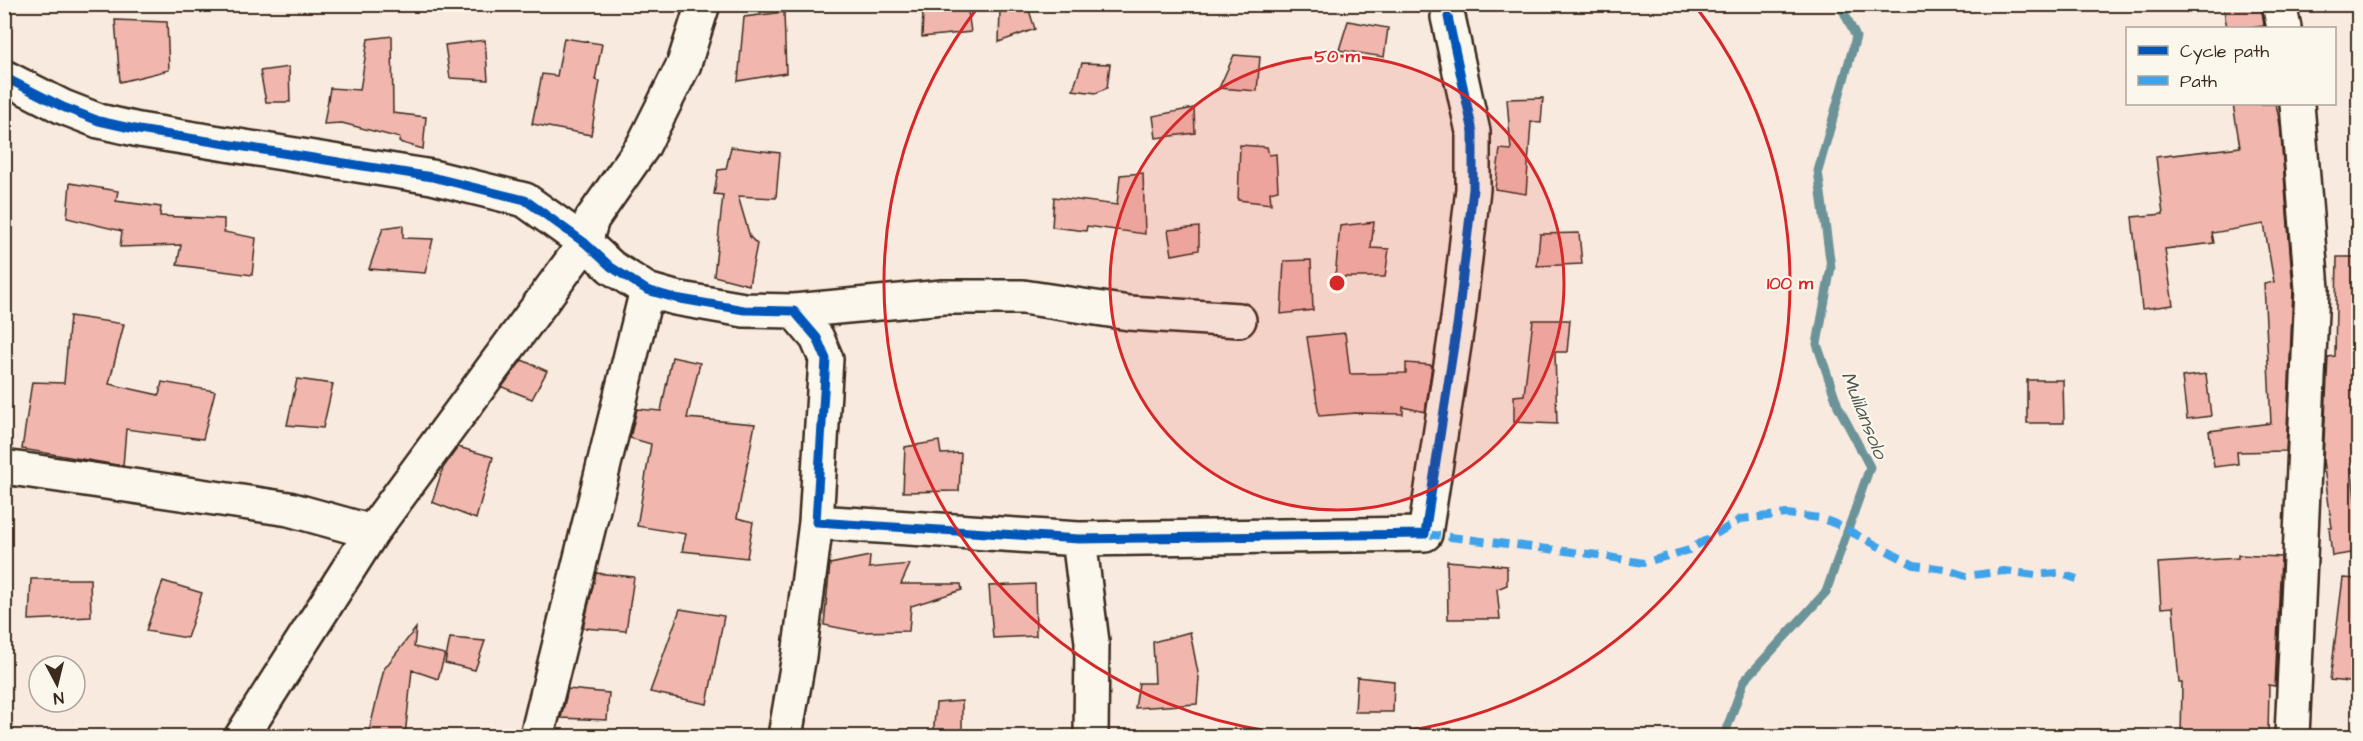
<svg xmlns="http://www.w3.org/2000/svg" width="2363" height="741" font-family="'Architects Daughter',sans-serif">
	<rect width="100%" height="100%" fill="#f9eadf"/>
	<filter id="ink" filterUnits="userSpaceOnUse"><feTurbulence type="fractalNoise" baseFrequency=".0167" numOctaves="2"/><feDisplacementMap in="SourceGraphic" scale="12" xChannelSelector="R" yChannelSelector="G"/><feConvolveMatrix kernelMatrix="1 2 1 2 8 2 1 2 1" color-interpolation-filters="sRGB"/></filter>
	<g filter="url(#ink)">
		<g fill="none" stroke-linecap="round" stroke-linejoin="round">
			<path stroke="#6c9498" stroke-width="9" d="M 1724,736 L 1744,681 L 1826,592 L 1870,467 L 1838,406 L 1817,344 L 1831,267 L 1818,171 L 1856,37 L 1840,4"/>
		</g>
		<path fill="#f1b6ad" stroke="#3b2a1e" stroke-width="1.5" d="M 1021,4 L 1027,4 L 1035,29 L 999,42 L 1000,10 Z
			M 2223,4 L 2261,4 L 2264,26 L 2249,28 L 2227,28 Z
			M 967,5 L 971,32 L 922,37 L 923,11 Z
			M 784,12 L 786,73 L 738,81 L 744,17 Z
			M 115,20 L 167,22 L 169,70 L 120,82 Z
			M 1348,21 L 1388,28 L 1384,57 L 1339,50 Z
			M 392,36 L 393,113 L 426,117 L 423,149 L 399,142 L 400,138 L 342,123 L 324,124 L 330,88 L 360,90 L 368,39 Z
			M 564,38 L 602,44 L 595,80 L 600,81 L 591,135 L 532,124 L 542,74 L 557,76 Z
			M 485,40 L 488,80 L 450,78 L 445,45 Z
			M 1234,55 L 1260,57 L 1257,91 L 1219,88 Z
			M 1082,63 L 1110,64 L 1107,88 L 1096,93 L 1073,90 Z
			M 289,67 L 290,102 L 266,102 L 260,71 Z
			M 1543,98 L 1541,123 L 1531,122 L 1526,194 L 1495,189 L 1500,149 L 1511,150 L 1507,99 Z
			M 2233,104 L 2276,104 L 2280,124 L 2293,289 L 2286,451 L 2237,452 L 2238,464 L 2214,467 L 2209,431 L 2271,423 L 2264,284 L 2274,282 L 2264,224 L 2212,233 L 2214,243 L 2165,249 L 2173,305 L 2142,309 L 2132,217 L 2163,214 L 2156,157 L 2240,147 Z
			M 1194,108 L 1195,133 L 1156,138 L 1153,116 Z
			M 1240,145 L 1267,147 L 1269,155 L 1276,154 L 1278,190 L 1270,192 L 1271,204 L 1238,200 Z
			M 731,147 L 780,153 L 776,198 L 738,196 L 750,237 L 757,244 L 749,285 L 714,276 L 723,195 L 714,194 L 718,170 L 726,169 Z
			M 1143,173 L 1145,234 L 1087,226 L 1086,231 L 1052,227 L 1054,197 L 1117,205 L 1120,175 Z
			M 70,183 L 118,191 L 116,201 L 161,207 L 160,216 L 224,219 L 224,232 L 256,238 L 252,275 L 177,265 L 181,245 L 120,247 L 122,231 L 67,218 Z
			M 1374,222 L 1371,248 L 1389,249 L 1385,277 L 1335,277 L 1340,226 Z
			M 403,225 L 403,238 L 433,239 L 425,273 L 369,269 L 383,228 Z
			M 1199,227 L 1199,250 L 1172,255 L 1168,230 Z
			M 1579,233 L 1582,264 L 1537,266 L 1540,234 Z
			M 2337,257 L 2358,257 L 2358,463 L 2351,463 L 2358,526 L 2358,552 L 2332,556 L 2329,528 L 2332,528 L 2323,460 L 2328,357 L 2335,356 Z
			M 1311,260 L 1313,310 L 1281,314 L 1284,261 Z
			M 70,316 L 124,324 L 109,384 L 159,395 L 162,382 L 215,391 L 203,439 L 126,429 L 123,466 L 22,449 L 32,382 L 64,383 Z
			M 1533,320 L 1570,320 L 1567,352 L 1555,352 L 1557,424 L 1514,422 L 1514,396 L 1524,395 Z
			M 1345,333 L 1350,374 L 1406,373 L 1406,363 L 1432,365 L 1425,412 L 1403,407 L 1403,414 L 1356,413 L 1319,416 L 1307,337 Z
			M 672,357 L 700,363 L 687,418 L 755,424 L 737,518 L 753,522 L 747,558 L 682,551 L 686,534 L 637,526 L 651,444 L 630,438 L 637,409 L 661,411 Z
			M 522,360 L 547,371 L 532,399 L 502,387 Z
			M 2206,374 L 2211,416 L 2187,419 L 2182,377 Z
			M 297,379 L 333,384 L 323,428 L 287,425 Z
			M 2027,380 L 2063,380 L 2064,423 L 2027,423 Z
			M 939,441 L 941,454 L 961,453 L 959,491 L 903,492 L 905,447 Z
			M 458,447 L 493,457 L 476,519 L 432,502 L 443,468 Z
			M 2238,555 L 2281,557 L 2275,686 L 2269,685 L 2268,736 L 2181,736 L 2182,683 L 2179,683 L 2173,607 L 2161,608 L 2158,563 L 2238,558 Z
			M 870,556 L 869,568 L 910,564 L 901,584 L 961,584 L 962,590 L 911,606 L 909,631 L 860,632 L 824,625 L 830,564 Z
			M 1447,561 L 1507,566 L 1507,585 L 1497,589 L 1500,619 L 1448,619 Z
			M 596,573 L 634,577 L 626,631 L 583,628 Z
			M 2343,578 L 2358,579 L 2358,683 L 2330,680 Z
			M 31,579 L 90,579 L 91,617 L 29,620 Z
			M 163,581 L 202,593 L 187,638 L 146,631 Z
			M 1035,584 L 1036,636 L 993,638 L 989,586 Z
			M 680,609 L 724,616 L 707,704 L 650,692 Z
			M 416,628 L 414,647 L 445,654 L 438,679 L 412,670 L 405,736 L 368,736 L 384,669 Z
			M 1190,632 L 1199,678 L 1197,704 L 1135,708 L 1139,683 L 1155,683 L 1153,642 Z
			M 450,638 L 485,641 L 475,670 L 445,663 Z
			M 1357,677 L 1394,681 L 1393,712 L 1355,712 Z
			M 568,689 L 609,693 L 607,720 L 561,718 Z
			M 962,701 L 962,736 L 933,736 L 936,703 Z"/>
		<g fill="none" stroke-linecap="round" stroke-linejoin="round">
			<g stroke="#3b2a1e" stroke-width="38">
				<path id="street" d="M 2279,4 L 2284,28
					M 4,77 L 63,107 L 99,121 L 139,130 L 432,177 L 525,200 L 585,243 L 611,267 L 647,290 L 675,298 L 744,310 L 794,311 L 817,338 L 826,359 L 816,522 L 1079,539 L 1425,534 L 1458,319 L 1473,189 L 1473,132 L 1448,17
					M 794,311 L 943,297 L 1023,297 L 1129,313 L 1239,320
					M 4,467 L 289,509 L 372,532
					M 1079,539 L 1092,642 L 1091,736
					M 242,736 L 372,532 L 585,243 L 592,219 L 643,146 L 684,64 L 703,4
					M 537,736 L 647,290
					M 785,736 L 799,656 L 816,522
					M 2292,736 L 2312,289 L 2297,104"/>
			</g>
			<use href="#street" stroke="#fbf7ec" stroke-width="33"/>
			<path stroke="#3fa3ea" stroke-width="8" stroke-dasharray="15 8" stroke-linecap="butt" d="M 1425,534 L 1598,555 L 1643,563 L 1689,550 L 1741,519 L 1787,514 L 1820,518 L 1836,524 L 1914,565 L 1945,569 L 1966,576 L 2004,571 L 2035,575 L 2059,573 L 2077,579"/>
			<g stroke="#fbf7ec" stroke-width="13">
				<path id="cycleway" d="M 4,77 L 63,107 L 99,121 L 139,130 L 432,177 L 525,200 L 585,243 L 611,267 L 647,290 L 675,298 L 744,310 L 794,311 L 817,338 L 826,359 L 816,522 L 1079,539 L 1425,534 L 1458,319 L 1473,189 L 1473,132 L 1448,17"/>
			</g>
			<use href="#cycleway" stroke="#0057b8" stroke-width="9"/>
		</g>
	</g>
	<circle cx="1337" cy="283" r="227" fill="#d62828" fill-opacity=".12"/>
	<g fill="none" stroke="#d62828" stroke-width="3">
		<circle cx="1337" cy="283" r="227"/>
		<path d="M1696 7A453 453 0 1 1 978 7"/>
	</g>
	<g text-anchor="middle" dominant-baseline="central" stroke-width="4.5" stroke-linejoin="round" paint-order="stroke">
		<g font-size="20" font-style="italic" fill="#4f5651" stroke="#fbf7ec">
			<text transform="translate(1864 415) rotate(68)">Mulilansolo</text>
		</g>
	</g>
	<circle cx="1337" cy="283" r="9" fill="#d62828" stroke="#fbf7ec" stroke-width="3"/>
	<g font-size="18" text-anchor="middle" font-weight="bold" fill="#d62828" stroke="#fbf7ec" stroke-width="4.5" stroke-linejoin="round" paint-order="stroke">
		<text x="1337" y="62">50 m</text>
		<text x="1790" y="289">100 m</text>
	</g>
	<rect width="2363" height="741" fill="none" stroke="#fbf7ec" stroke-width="24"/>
	<rect x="12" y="12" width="2339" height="717" fill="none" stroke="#3b2a1e" stroke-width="2" filter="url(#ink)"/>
	<rect x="2126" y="27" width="210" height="78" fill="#fbf7ec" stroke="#aea59a" stroke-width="1.5"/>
	<rect x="2138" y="46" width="30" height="9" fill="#0057b8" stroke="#aea59a" stroke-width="1.5"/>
	<text x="2180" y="57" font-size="18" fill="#3b2a1e">Cycle path</text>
	<rect x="2138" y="76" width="30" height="9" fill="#3fa3ea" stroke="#aea59a" stroke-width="1.5"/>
	<text x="2180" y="87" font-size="18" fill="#3b2a1e">Path</text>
	<g transform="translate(57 684) rotate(173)"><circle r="28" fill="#fbf7ec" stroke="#aea59a" stroke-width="1.5"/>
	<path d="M0-4.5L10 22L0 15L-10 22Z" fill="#3b2a1e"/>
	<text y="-9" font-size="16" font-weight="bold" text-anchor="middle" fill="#3b2a1e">N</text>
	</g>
</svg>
